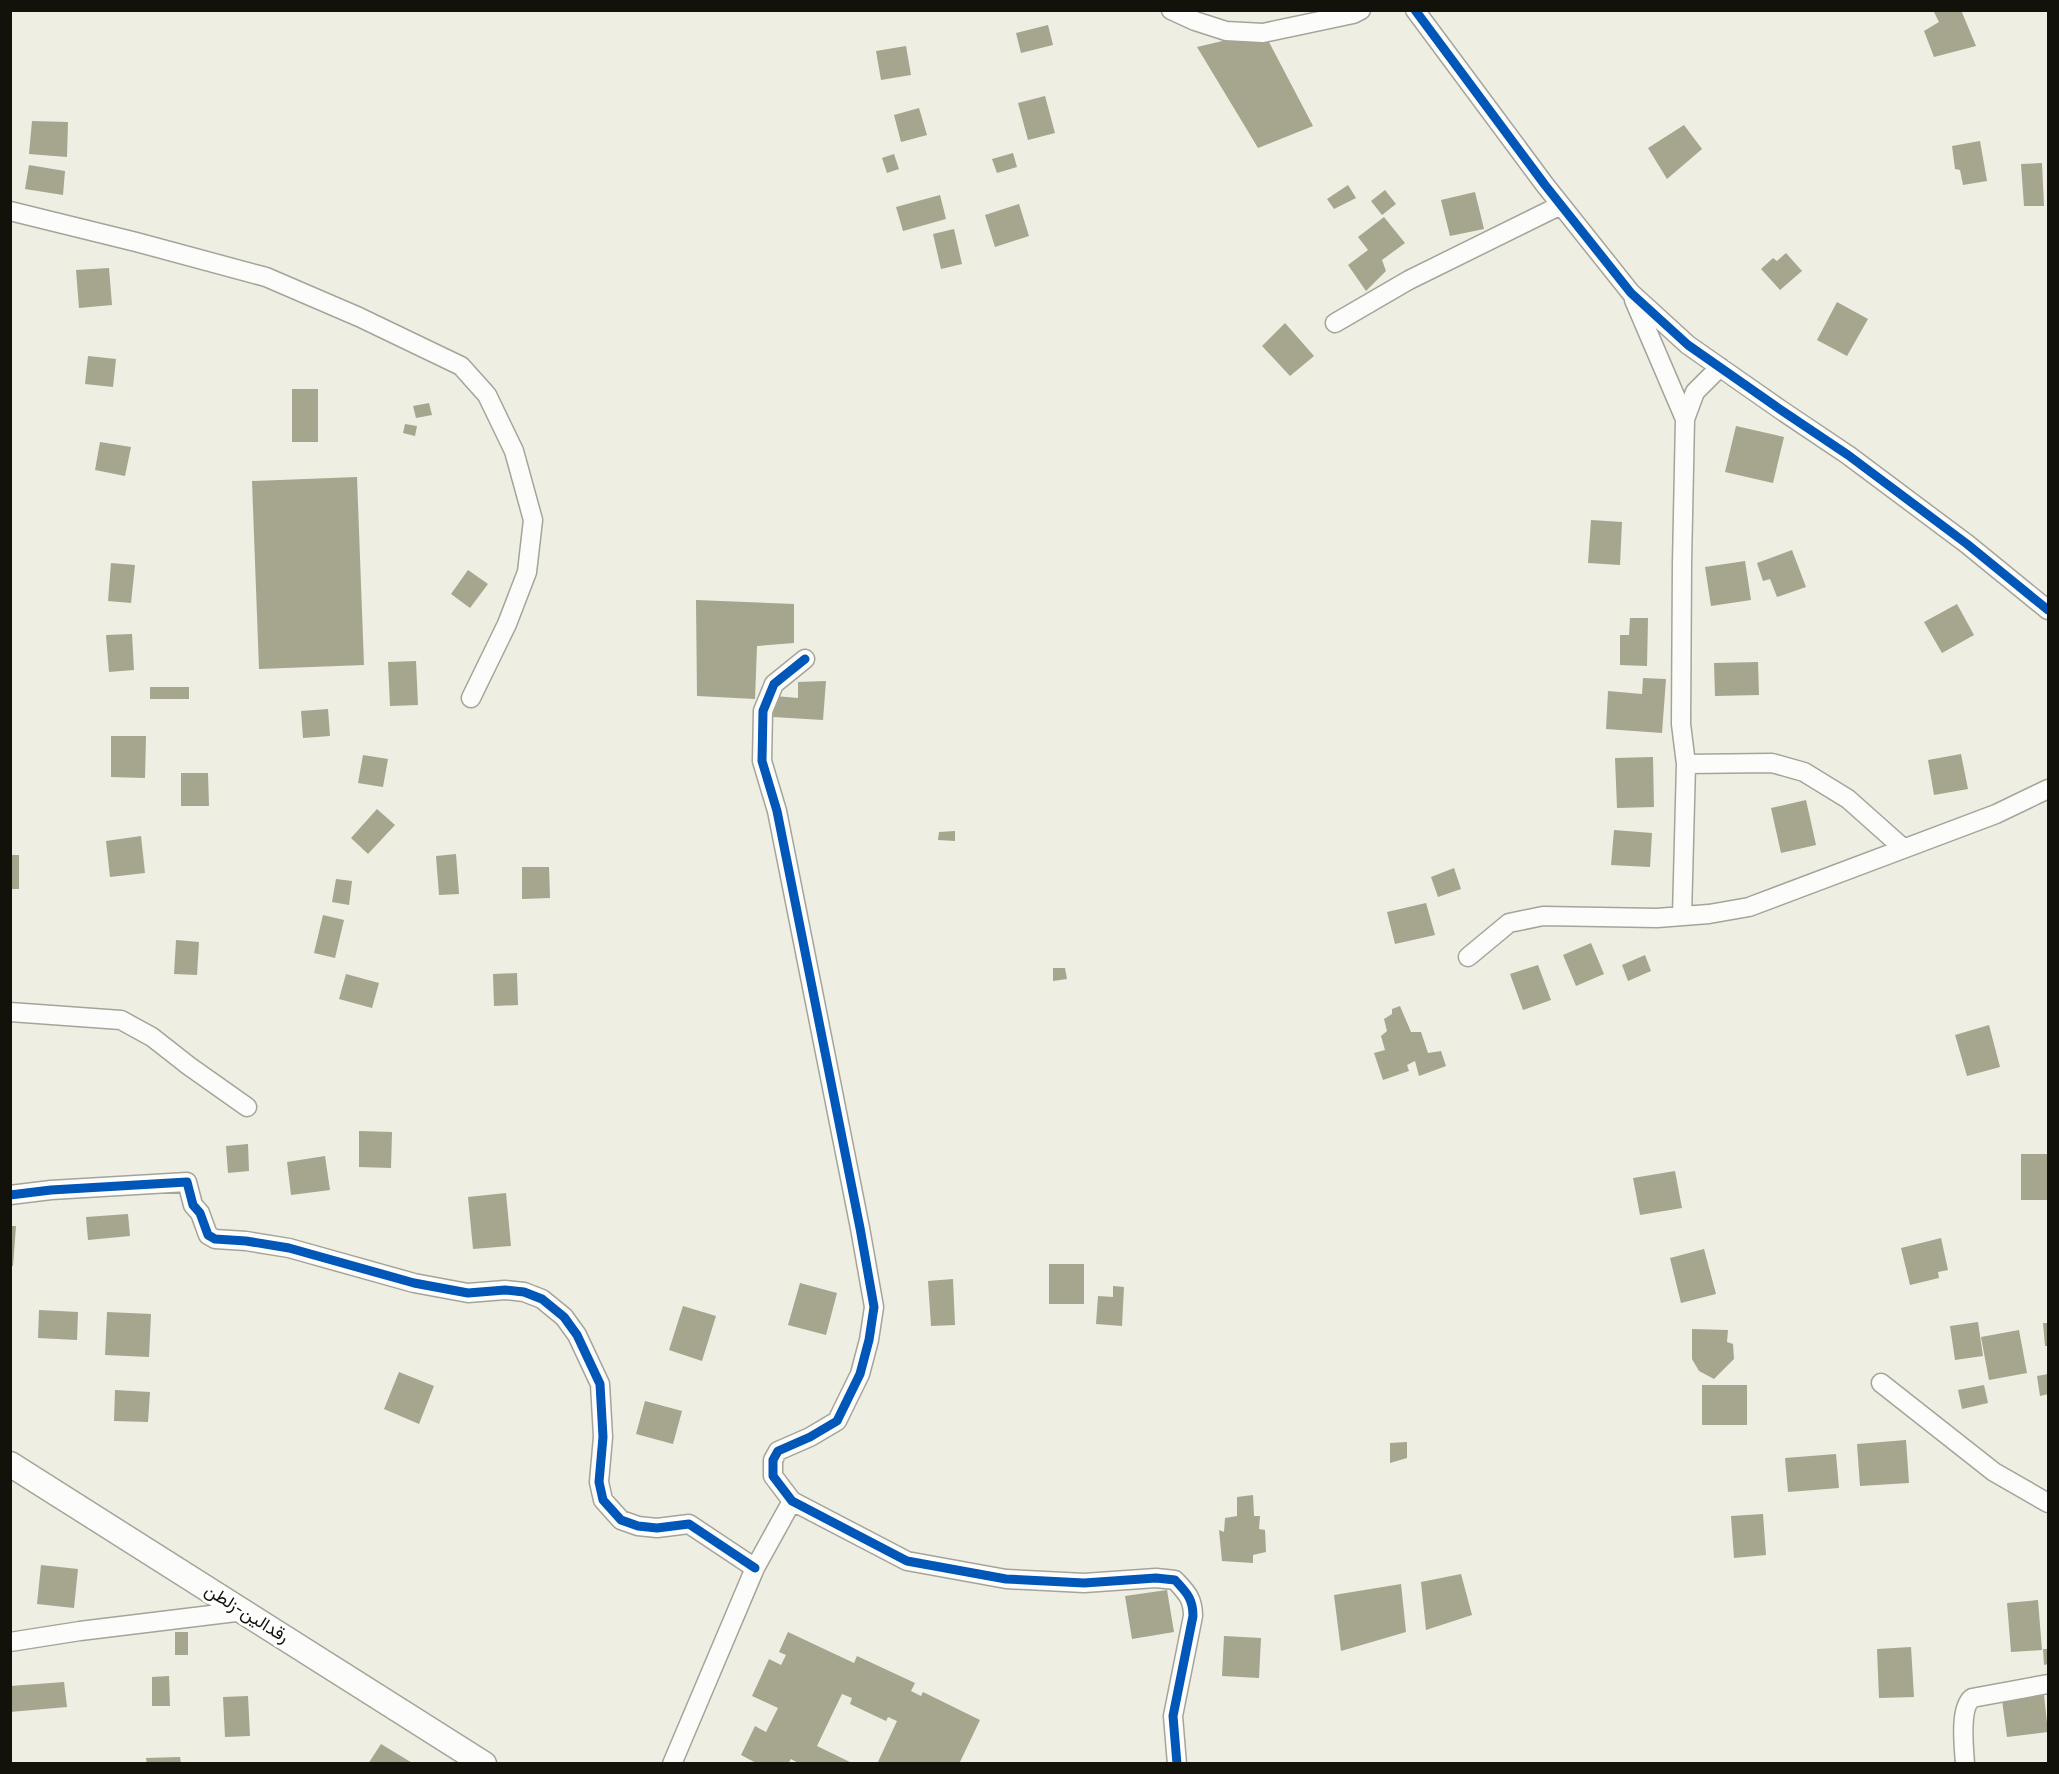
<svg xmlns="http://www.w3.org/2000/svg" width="2059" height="1774" font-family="'Nunito Sans',Vazirmatn,sans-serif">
	<rect width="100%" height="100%" fill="#eeeee2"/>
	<path fill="#a6a58e" d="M 1933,10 L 1961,10 L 1976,46 L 1934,57 L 1924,31 L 1939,22 Z
		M 1048,25 L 1053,45 L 1021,53 L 1016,33 Z
		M 1231,39 L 1269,42 L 1313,126 L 1258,148 L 1197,47 Z
		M 906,46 L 911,75 L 881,80 L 876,51 Z
		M 1045,96 L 1055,133 L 1028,140 L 1018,103 Z
		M 919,108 L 927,135 L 901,142 L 894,115 Z
		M 32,121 L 68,122 L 67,157 L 29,154 Z
		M 1684,125 L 1702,149 L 1667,179 L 1648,148 Z
		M 1980,141 L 1987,181 L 1963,185 L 1960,170 L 1955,169 L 1952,146 Z
		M 1013,153 L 1017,167 L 997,173 L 992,159 Z
		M 894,154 L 899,169 L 887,173 L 882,158 Z
		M 2042,163 L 2044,206 L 2024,206 L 2021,164 Z
		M 29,165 L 65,171 L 63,195 L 25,189 Z
		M 1348,185 L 1356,198 L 1334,209 L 1327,199 Z
		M 1385,190 L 1396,204 L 1382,215 L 1371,201 Z
		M 1475,192 L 1484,229 L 1450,236 L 1441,200 Z
		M 940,195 L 946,219 L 903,231 L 896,207 Z
		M 1019,204 L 1029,236 L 995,247 L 985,215 Z
		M 1384,217 L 1405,243 L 1382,260 L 1386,271 L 1366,291 L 1348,265 L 1368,250 L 1358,237 Z
		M 954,229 L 962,264 L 941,269 L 933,234 Z
		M 1786,253 L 1802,271 L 1780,290 L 1761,269 L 1773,258 L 1777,261 Z
		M 109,268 L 112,305 L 79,308 L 76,270 Z
		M 1837,302 L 1868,319 L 1847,356 L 1817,340 Z
		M 1285,323 L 1314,356 L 1290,376 L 1262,346 Z
		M 88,356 L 116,359 L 113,387 L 85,384 Z
		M 292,389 L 318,389 L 318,442 L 292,442 Z
		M 429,403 L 432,415 L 416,418 L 413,406 Z
		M 405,424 L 417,426 L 415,436 L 403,433 Z
		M 1736,426 L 1784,437 L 1773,483 L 1725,472 Z
		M 100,442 L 131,447 L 125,476 L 95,470 Z
		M 357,477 L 364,665 L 259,669 L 252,481 Z
		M 1591,520 L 1622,522 L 1620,565 L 1588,563 Z
		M 1792,550 L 1806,587 L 1777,597 L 1770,579 L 1763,581 L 1757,563 Z
		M 1745,561 L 1751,600 L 1711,606 L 1705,567 Z
		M 111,563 L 135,565 L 131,603 L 108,601 Z
		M 468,570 L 488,584 L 470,608 L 451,594 Z
		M 696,600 L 794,604 L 794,643 L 757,646 L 755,699 L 697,696 Z
		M 1957,604 L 1974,635 L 1942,653 L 1924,622 Z
		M 1630,618 L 1648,618 L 1647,666 L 1620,665 L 1620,635 L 1629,635 Z
		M 132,634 L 134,670 L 109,672 L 106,635 Z
		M 416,661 L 418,705 L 390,706 L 388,662 Z
		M 1758,662 L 1759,695 L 1715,696 L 1714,663 Z
		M 1643,678 L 1666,679 L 1662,733 L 1606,729 L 1608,691 L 1642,694 Z
		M 826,681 L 823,720 L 773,717 L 775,696 L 798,698 L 798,682 Z
		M 150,687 L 189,687 L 189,699 L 150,699 Z
		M 328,709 L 330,736 L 303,738 L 301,711 Z
		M 111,736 L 146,736 L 145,778 L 111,777 Z
		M 1961,754 L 1968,789 L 1934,795 L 1928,760 Z
		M 363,755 L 388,759 L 383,787 L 358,783 Z
		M 1653,757 L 1654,807 L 1617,808 L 1615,758 Z
		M 181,773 L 208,773 L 209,806 L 181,806 Z
		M 1806,800 L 1816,845 L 1781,853 L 1771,808 Z
		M 377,809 L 395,825 L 368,854 L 351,838 Z
		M 1614,830 L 1652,833 L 1650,867 L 1611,865 Z
		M 955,831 L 955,841 L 938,840 L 939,832 Z
		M 141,836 L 145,873 L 110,877 L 106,841 Z
		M 456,854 L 459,894 L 439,895 L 436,856 Z
		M 10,855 L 19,855 L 19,889 L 10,889 Z
		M 522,867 L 549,867 L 550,898 L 522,899 Z
		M 1454,868 L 1461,889 L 1438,897 L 1431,877 Z
		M 336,879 L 352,881 L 349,905 L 332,902 Z
		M 1426,903 L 1435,935 L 1395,944 L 1387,912 Z
		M 323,915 L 344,920 L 335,958 L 314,953 Z
		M 176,940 L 199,942 L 197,975 L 174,974 Z
		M 1591,943 L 1604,974 L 1576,986 L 1563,955 Z
		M 1645,955 L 1651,971 L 1628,981 L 1622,965 Z
		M 1538,965 L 1551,1000 L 1523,1010 L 1510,974 Z
		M 1053,968 L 1065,968 L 1067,979 L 1053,981 Z
		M 517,973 L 518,1005 L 494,1006 L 493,974 Z
		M 346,974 L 379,983 L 372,1008 L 339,999 Z
		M 1400,1006 L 1411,1032 L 1421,1032 L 1428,1053 L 1441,1051 L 1446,1066 L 1419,1076 L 1415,1061 L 1407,1065 L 1409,1071 L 1383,1080 L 1374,1053 L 1385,1050 L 1381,1036 L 1387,1031 L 1384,1019 L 1392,1014 L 1392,1009 Z
		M 1989,1025 L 2000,1067 L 1967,1076 L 1955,1035 Z
		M 359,1131 L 392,1132 L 391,1168 L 359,1167 Z
		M 248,1144 L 249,1171 L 228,1173 L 226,1146 Z
		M 2021,1154 L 2048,1154 L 2048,1200 L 2021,1200 Z
		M 325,1156 L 330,1190 L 291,1195 L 287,1162 Z
		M 1675,1171 L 1682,1208 L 1640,1215 L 1633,1178 Z
		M 506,1193 L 511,1246 L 473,1249 L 468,1197 Z
		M 128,1214 L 130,1236 L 88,1240 L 86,1217 Z
		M 10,1226 L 16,1226 L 13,1266 L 10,1266 Z
		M 1941,1238 L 1948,1270 L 1938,1272 L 1939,1278 L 1910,1285 L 1901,1248 Z
		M 1704,1249 L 1716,1294 L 1681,1303 L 1670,1258 Z
		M 1049,1264 L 1084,1264 L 1084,1304 L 1049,1304 Z
		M 953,1279 L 955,1325 L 931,1326 L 928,1281 Z
		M 800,1283 L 837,1293 L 826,1335 L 788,1325 Z
		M 1113,1286 L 1124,1287 L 1122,1326 L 1096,1324 L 1098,1296 L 1113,1297 Z
		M 683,1306 L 716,1316 L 702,1361 L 669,1350 Z
		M 39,1310 L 78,1312 L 77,1340 L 38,1338 Z
		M 107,1312 L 151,1314 L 149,1357 L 105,1355 Z
		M 1978,1322 L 1983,1356 L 1955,1360 L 1950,1326 Z
		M 2043,1323 L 2048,1323 L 2048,1346 L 2045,1346 Z
		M 1692,1329 L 1728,1330 L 1727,1342 L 1733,1344 L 1734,1359 L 1714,1379 L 1699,1371 L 1692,1359 Z
		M 2019,1330 L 2027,1373 L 1989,1380 L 1981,1337 Z
		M 399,1372 L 434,1386 L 419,1424 L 384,1409 Z
		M 2048,1374 L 2048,1394 L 2040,1396 L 2037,1376 Z
		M 1702,1385 L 1747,1385 L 1747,1425 L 1702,1425 Z
		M 1984,1385 L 1988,1403 L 1962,1409 L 1958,1390 Z
		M 115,1390 L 150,1392 L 148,1422 L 114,1421 Z
		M 645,1401 L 682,1411 L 673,1444 L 636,1434 Z
		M 1906,1440 L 1909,1483 L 1860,1486 L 1857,1444 Z
		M 1407,1442 L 1407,1458 L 1390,1463 L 1390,1443 Z
		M 1836,1454 L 1839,1488 L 1788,1492 L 1785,1458 Z
		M 1253,1495 L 1254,1516 L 1260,1516 L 1259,1529 L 1265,1530 L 1266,1552 L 1253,1555 L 1253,1563 L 1222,1561 L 1219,1530 L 1224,1532 L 1225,1518 L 1237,1516 L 1237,1497 Z
		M 1763,1514 L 1766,1555 L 1734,1558 L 1731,1516 Z
		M 41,1565 L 78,1569 L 74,1608 L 37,1604 Z
		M 1461,1574 L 1472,1615 L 1426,1630 L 1421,1582 Z
		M 1401,1584 L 1406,1632 L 1341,1651 L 1334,1595 Z
		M 1167,1590 L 1174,1632 L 1132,1639 L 1125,1596 Z
		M 2038,1600 L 2042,1650 L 2011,1652 L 2007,1603 Z
		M 175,1632 L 188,1632 L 188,1655 L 175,1655 Z
		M 788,1632 L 854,1663 L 857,1656 L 915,1683 L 911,1691 L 921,1696 L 923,1692 L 980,1720 L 959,1764 L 877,1764 L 897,1721 L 888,1717 L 886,1721 L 850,1704 L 852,1698 L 842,1694 L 817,1746 L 854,1764 L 800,1764 L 791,1759 L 788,1764 L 758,1764 L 741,1755 L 755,1726 L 766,1732 L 778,1708 L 752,1696 L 769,1659 L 781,1665 L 786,1655 L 779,1652 Z
		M 1224,1636 L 1261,1638 L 1259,1678 L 1222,1676 Z
		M 1911,1647 L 1914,1697 L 1879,1698 L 1877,1649 Z
		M 2043,1649 L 2048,1649 L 2048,1664 L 2044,1665 Z
		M 169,1676 L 170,1706 L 152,1706 L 152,1677 Z
		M 64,1682 L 67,1707 L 10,1712 L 10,1686 Z
		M 2044,1695 L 2048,1732 L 2007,1737 L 2002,1700 Z
		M 248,1696 L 250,1736 L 225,1737 L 223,1697 Z
		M 381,1744 L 414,1764 L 368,1764 Z
		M 180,1757 L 181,1764 L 147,1764 L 146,1758 Z"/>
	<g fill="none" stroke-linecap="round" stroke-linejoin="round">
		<g stroke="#a4a49a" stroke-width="21">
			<path id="minor" d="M 1171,10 L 1195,21 L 1226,31 L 1263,33 L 1353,14 L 1361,10
				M 1415,10 L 1545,185 L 1631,293 L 1688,345 L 1781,410 L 1848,455 L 1967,544 L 2048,610
				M 10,211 L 136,242 L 266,277 L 359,317 L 461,366 L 487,395 L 514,451 L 533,520 L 527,572 L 507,624 L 471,698
				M 1634,300 L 1685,419
				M 1335,323 L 1409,280 L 1561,205
				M 1720,367 L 1695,392 L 1685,419 L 1682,564 L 1681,724 L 1686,764 L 1772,763 L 1804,772 L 1848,799 L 1903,848
				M 805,659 L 774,684 L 763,711 L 762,761 L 777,811 L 860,1228 L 874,1307 L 869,1340 L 860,1374 L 837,1421 L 810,1437 L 778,1451 L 773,1460 L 773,1476 L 792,1501 L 907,1561 L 1006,1579 L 1084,1583 L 1156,1578 L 1175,1580 C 1186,1592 1193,1598 1193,1616 L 1173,1716 L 1177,1764
				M 1682,916 L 1686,764
				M 1468,957 L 1509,923 L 1543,916 L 1657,918 L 1709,914 L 1749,907 L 1996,814 L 2048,789
				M 10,1012 L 121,1020 L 152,1037 L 189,1066 L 247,1107
				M 10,1195 L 51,1190 L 187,1182 L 193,1205 L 200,1213 L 208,1235 L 215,1239 L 246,1241 L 289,1248 L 414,1283 L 468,1293 L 505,1290 L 524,1292 L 542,1299 L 564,1317 L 577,1335 L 600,1384 L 603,1437 L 599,1482 L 603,1500 L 621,1520 L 638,1526 L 657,1528 L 689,1524 L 755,1568
				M 1881,1383 L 1994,1472 L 2048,1503
				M 10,1642 L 80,1631 L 244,1611
				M 672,1764 L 755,1568 L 792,1501
				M 1965,1764 C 1964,1747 1959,1709 1972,1698 L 2048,1684"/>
		</g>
		<g stroke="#a4a49a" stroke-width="27">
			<path id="major" d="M 10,1464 L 484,1764"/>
		</g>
		<use href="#minor" stroke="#fcfcfb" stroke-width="18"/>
		<use href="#major" stroke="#fcfcfb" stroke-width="24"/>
		<g stroke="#fff" stroke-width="13">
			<path id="cycleway" d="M 1415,10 L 1545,185 L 1631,293 L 1688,345 L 1781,410 L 1848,455 L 1967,544 L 2048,610
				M 805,659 L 774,684 L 763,711 L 762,761 L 777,811 L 860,1228 L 874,1307 L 869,1340 L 860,1374 L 837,1421 L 810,1437 L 778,1451 L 773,1460 L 773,1476 L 792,1501 L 907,1561 L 1006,1579 L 1084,1583 L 1156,1578 L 1175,1580 C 1186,1592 1193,1598 1193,1616 L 1173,1716 L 1177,1764
				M 10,1195 L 51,1190 L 187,1182 L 193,1205 L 200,1213 L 208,1235 L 215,1239 L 246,1241 L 289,1248 L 414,1283 L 468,1293 L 505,1290 L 524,1292 L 542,1299 L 564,1317 L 577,1335 L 600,1384 L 603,1437 L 599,1482 L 603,1500 L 621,1520 L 638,1526 L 657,1528 L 689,1524 L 755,1568"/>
		</g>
		<use href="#cycleway" stroke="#0057b8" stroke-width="9"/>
	</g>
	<g text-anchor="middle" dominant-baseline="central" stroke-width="6" stroke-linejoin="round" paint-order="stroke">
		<g font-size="18" fill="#12120a" stroke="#fff">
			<text transform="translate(247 1613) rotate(32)">رقدالين-زلطن</text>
		</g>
	</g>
	<rect width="2059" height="1774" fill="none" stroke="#12120a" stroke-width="24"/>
</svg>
